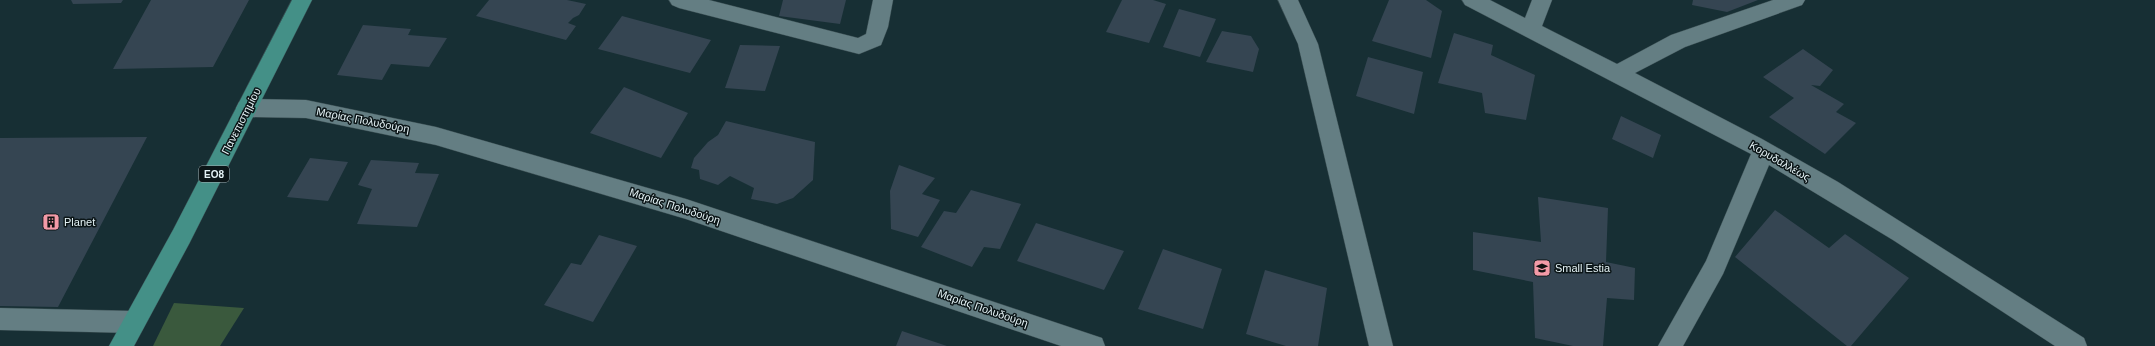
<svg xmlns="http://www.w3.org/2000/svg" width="2155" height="346" font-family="Helvetica,sans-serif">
	<rect width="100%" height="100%" fill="#172f34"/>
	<path fill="#3a593d" d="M 174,303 L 244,308 L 220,346 L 153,346 Z"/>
	<path fill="#354552" d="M 71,0 L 123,0 L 121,3 L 73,4 Z
		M 151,0 L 249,0 L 213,67 L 113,69 Z
		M 489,0 L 567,0 L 586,4 L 579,15 L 573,18 L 568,23 L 576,26 L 566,40 L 476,16 Z
		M 783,0 L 846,0 L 840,24 L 779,16 Z
		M 1122,0 L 1153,0 L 1166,4 L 1149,43 L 1106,32 Z
		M 1389,0 L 1426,0 L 1442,11 L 1431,58 L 1372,41 Z
		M 1693,0 L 1758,0 L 1727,12 L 1692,5 Z
		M 1179,9 L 1216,19 L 1200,57 L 1163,47 Z
		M 622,16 L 711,40 L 690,73 L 598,49 Z
		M 363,25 L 411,29 L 408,35 L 447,38 L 429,67 L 391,64 L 382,80 L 337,75 Z
		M 1222,31 L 1251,36 L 1259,49 L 1253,72 L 1206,62 Z
		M 1454,33 L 1493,45 L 1491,55 L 1535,75 L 1526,120 L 1485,113 L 1482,93 L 1438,83 Z
		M 740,45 L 780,46 L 765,91 L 725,88 Z
		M 1803,49 L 1833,70 L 1820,86 L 1811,85 L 1844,104 L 1836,112 L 1856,123 L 1825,154 L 1769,117 L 1794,98 L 1763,77 Z
		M 1368,57 L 1423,72 L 1414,114 L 1356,96 Z
		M 624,87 L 688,113 L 661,158 L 590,133 Z
		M 1621,116 L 1661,135 L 1653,158 L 1612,139 Z
		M 726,121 L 815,142 L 813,180 L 793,198 L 777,204 L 751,199 L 754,188 L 730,176 L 718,185 L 700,179 L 699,170 L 691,168 L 694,158 L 708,142 L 718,135 Z
		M 147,137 L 58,307 L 0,306 L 0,138 Z
		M 310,158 L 348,162 L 328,201 L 287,197 Z
		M 371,160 L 419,163 L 415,173 L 439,174 L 417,227 L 357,224 L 372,189 L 358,185 Z
		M 899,165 L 935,178 L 922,194 L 940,200 L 918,237 L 891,229 L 890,191 Z
		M 971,190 L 1021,204 L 1000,249 L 984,247 L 972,267 L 921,247 L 944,211 L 956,213 Z
		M 1538,197 L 1608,208 L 1606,262 L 1635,268 L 1634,300 L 1607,298 L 1603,346 L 1573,346 L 1535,338 L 1533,282 L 1473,270 L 1473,232 L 1541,242 Z
		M 1775,210 L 1829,248 L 1845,234 L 1909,278 L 1851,346 L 1847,346 L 1735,257 Z
		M 1036,223 L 1124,251 L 1104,290 L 1017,261 Z
		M 599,235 L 637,246 L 593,322 L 544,305 L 571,263 L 581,265 Z
		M 1163,249 L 1222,269 L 1203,329 L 1138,309 Z
		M 1265,270 L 1327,288 L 1318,346 L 1286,346 L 1246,334 Z
		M 902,331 L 947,346 L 896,346 Z"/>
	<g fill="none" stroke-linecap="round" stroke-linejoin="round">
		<g stroke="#384c50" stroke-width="1">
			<path id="minor" d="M 669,0 L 709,0 L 858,38 L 866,34 L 873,0 L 893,0 L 888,27 L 881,45 L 859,54 L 679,8 L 672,5 Z
				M 1278,0 L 1298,0 L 1318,44 L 1393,346 L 1369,346 L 1298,44 Z
				M 1462,0 L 1490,0 L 1525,18 L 1532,0 L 1552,0 L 1542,26 L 1617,64 L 1671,35 L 1773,0 L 1805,0 L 1802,5 L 1685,47 L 1635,73 L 1762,139 L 1838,182 L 2084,338 L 2087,346 L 2055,346 L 1893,240 L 1769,165 L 1723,274 L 1683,346 L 1658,346 L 1706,261 L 1751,154 L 1465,5 Z
				M 247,99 L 306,100 L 436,127 L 686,199 L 1093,335 L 1102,338 L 1105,346 L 1061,346 L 686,219 L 436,145 L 306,118 L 247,117 L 239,114 L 236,108 L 239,102 Z
				M 0,308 L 134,311 L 142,314 L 146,322 L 142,330 L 134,333 L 0,330 Z"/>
		</g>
		<g stroke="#384c50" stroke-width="1">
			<path id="primary" d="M 292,0 L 312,0 L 189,244 L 134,346 L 109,346 L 173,230 Z"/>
		</g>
		<use href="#minor" fill="#647e83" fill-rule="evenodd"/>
		<use href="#primary" fill="#449087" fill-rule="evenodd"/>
	</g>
	<defs>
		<g id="building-square" transform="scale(0.9)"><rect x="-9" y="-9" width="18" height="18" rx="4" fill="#f39aa7" stroke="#0b1517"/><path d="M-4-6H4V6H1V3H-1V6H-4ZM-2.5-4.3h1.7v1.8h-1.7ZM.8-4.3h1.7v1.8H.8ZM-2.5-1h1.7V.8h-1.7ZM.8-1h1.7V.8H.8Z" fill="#111"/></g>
		<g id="school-square" transform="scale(0.9)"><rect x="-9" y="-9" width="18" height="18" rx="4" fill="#f39aa7" stroke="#0b1517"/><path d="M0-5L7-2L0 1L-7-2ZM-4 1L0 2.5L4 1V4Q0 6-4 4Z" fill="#111"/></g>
	</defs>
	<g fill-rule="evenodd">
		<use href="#building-square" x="51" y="222"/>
		<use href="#school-square" x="1542" y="268"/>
	</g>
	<g text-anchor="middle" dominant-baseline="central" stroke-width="3" stroke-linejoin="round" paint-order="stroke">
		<rect fill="#0b1517" stroke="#a4b0b3" stroke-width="1" x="199" y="166" width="30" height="16" rx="3"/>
		<g font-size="10" font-weight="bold" fill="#e5f3f6">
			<text x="214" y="174">ΕΟ8</text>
		</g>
		<g font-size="11" fill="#e5f3f6" stroke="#0b1517">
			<text transform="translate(363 120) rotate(11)">Μαρίας Πολυδούρη</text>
			<text transform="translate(241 121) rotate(-63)">Πανεπιστημίου</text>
			<text transform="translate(1780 161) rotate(30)">Κορυδαλλέως</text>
			<text transform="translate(675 206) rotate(18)">Μαρίας Πολυδούρη</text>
			<text transform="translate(983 308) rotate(19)">Μαρίας Πολυδούρη</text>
		</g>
		<g font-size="11" fill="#e5f3f6" stroke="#0b1517" text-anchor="start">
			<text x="64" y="222">Planet</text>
			<text x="1555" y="268">Small Estia</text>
		</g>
	</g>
</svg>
